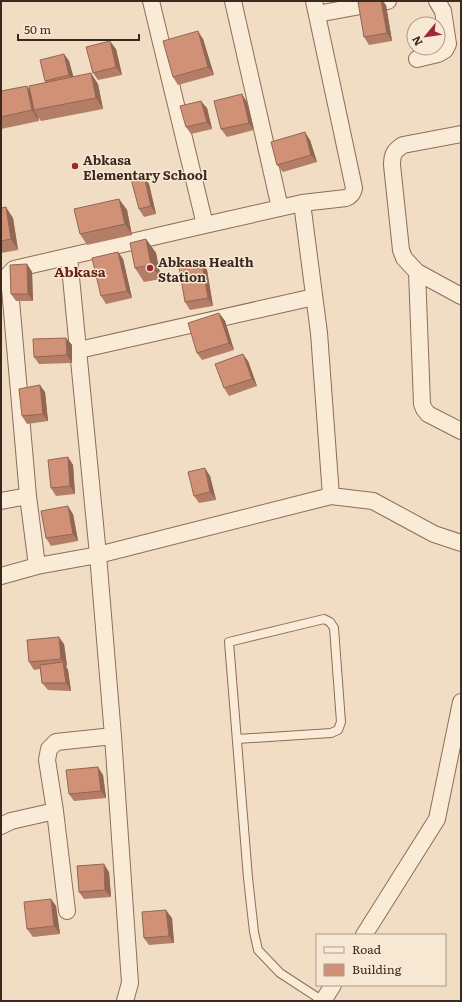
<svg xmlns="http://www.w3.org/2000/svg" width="462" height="1002" font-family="Literata,serif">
	<rect width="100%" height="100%" fill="#f0ddc3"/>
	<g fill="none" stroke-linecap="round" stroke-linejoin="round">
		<g stroke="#8c6d59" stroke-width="10">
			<path id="lane" d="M 237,739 L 331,733 L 338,730 L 341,722 L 334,628 L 330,622 L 324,619 L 229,642 L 248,878 L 254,932 L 258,950 L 280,973 L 323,1001"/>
		</g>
		<g stroke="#8c6d59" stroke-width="18">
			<path id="street" d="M 151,1 L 205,225
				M 233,1 L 280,208
				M 317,14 L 388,1
				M 417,59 L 438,54 L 445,50 L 448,44 L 443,11 L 437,1
				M 461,134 L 403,145 C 394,151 392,154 392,165 L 401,250 L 404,258 L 417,272 L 461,296
				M 302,203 L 319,333 L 331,496
				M 69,257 L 98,555 L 113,736 L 130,983 L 125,1001
				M 417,272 L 422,404 L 424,409 L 428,414 L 461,431
				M 79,350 L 314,297
				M 1,501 L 28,496
				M 37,566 L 28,496 L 9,277 L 9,274 L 14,269 L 205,225 L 302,203 L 346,198 C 351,196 353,194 354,188 L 314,1
				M 1,576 L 37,566 L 98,555 L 331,496 L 373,501 L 434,534 L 461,543
				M 1,826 L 11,821 L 55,811
				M 67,911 L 55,811 L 47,760 L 49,749 L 56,742 L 113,736
				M 364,935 L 437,819 L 461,702
				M 323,1001 L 333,985"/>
		</g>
		<use href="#lane" stroke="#faebd7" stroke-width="8"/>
		<use href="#street" stroke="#faebd7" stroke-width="16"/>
	</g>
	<path fill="#b37d66" d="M 386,5 L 392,41 L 369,45 L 364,37 Z
		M 203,39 L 214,75 L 178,85 L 173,77 Z
		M 116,49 L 122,75 L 98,80 L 93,73 Z
		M 64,54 L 69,61 L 73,77 L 98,84 L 103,109 L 41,121 L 38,117 L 39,121 L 1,129 L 1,91 L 30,90 L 46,82 L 45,81 Z
		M 247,102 L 254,130 L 227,137 L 221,129 Z
		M 207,108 L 212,129 L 191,134 L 186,127 Z
		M 310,140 L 317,162 L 283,172 L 277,165 Z
		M 149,184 L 156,214 L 144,217 L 139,209 Z
		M 119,199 L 127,210 L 132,235 L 87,245 L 80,234 Z
		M 1,208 L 13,218 L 18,250 L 1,253 Z
		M 146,239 L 156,253 L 161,279 L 144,282 L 135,268 Z
		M 118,252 L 123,259 L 132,298 L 106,304 L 101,296 Z
		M 202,263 L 207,270 L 213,306 L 190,310 L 185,302 Z
		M 27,264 L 32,272 L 33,301 L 16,301 L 11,294 Z
		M 219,313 L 225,321 L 234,350 L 202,360 L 197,353 Z
		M 66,338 L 72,345 L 72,363 L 39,364 L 34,357 Z
		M 248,361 L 257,386 L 229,396 L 224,388 Z
		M 45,392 L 48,421 L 27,424 L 22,416 Z
		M 68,457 L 73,465 L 75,494 L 56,496 L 51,488 Z
		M 210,476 L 216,500 L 199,503 L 194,496 Z
		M 73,514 L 78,541 L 51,546 L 46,538 Z
		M 64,644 L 67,666 L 66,666 L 68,670 L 71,691 L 48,690 L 42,683 L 40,669 L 34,670 L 29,662 Z
		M 103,775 L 106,798 L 74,801 L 69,794 Z
		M 109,872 L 111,897 L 84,899 L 79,892 Z
		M 51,899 L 56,906 L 60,934 L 33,937 L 27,929 Z
		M 172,918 L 174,943 L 149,945 L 144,938 Z"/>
	<path fill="#926653" d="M 381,1 L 383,1 L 386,5 L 392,41 L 387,33 Z
		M 198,31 L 203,39 L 214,75 L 208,67 Z
		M 110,41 L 116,49 L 122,75 L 116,67 Z
		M 64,54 L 69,61 L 75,82 L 69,75 Z
		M 91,73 L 98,84 L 103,109 L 96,98 Z
		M 27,86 L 34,96 L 34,110 L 38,117 L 39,121 L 32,110 Z
		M 242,94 L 247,102 L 254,130 L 249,123 Z
		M 201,101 L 207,108 L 212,129 L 207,122 Z
		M 305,132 L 310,140 L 317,162 L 311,155 Z
		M 144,176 L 149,184 L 156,214 L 151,206 Z
		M 119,199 L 127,210 L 132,235 L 125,224 Z
		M 6,207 L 13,218 L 18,250 L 11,239 Z
		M 146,239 L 156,253 L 161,279 L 151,265 Z
		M 118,252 L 123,259 L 132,298 L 127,291 Z
		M 202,263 L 207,270 L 213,306 L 208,298 Z
		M 27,264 L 32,272 L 33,301 L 28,294 Z
		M 219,313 L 225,321 L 234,350 L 229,343 Z
		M 66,338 L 72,345 L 72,363 L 67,355 Z
		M 243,354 L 248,361 L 257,386 L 252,379 Z
		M 40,385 L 45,392 L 48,421 L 43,414 Z
		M 68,457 L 73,465 L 75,494 L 70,486 Z
		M 205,468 L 210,476 L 216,500 L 210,492 Z
		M 68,506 L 73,514 L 78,541 L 73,534 Z
		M 59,637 L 64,644 L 67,666 L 61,659 Z
		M 63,662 L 68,670 L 71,691 L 66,683 Z
		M 98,767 L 103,775 L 106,798 L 101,791 Z
		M 104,864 L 109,872 L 111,897 L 105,890 Z
		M 51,899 L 56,906 L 60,934 L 54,926 Z
		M 166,910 L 172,918 L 174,943 L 169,936 Z"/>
	<path fill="#d09177" stroke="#926653" d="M 362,1 L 381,1 L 387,33 L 364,37 L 358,2 Z
		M 198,31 L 208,67 L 173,77 L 163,41 Z
		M 110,41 L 116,67 L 93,73 L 86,47 Z
		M 64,54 L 69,75 L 45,81 L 40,60 Z
		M 91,73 L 96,98 L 34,110 L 29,86 Z
		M 27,86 L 32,110 L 1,117 L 1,91 Z
		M 242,94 L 249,123 L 221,129 L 214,101 Z
		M 201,101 L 207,122 L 186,127 L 180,106 Z
		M 305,132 L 311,155 L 277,165 L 271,142 Z
		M 144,176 L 151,206 L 139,209 L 131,179 Z
		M 119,199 L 125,224 L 80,234 L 74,209 Z
		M 6,207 L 11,239 L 1,241 L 1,208 Z
		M 146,239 L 151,265 L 135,268 L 130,243 Z
		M 118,252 L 127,291 L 101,296 L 92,258 Z
		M 202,263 L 208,298 L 185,302 L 179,267 Z
		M 27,264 L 28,294 L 11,294 L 10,265 Z
		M 219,313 L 229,343 L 197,353 L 188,323 Z
		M 66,338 L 67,355 L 34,357 L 33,339 Z
		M 243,354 L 252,379 L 224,388 L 215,364 Z
		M 40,385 L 43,414 L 22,416 L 19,389 Z
		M 68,457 L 70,486 L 51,488 L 48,460 Z
		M 205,468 L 210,492 L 194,496 L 188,472 Z
		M 68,506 L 73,534 L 46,538 L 41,511 Z
		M 59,637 L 61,659 L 29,662 L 27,640 Z
		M 63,662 L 66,683 L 42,683 L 40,665 Z
		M 98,767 L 101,791 L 69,794 L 66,770 Z
		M 104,864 L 105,890 L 79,892 L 77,866 Z
		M 51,899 L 54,926 L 27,929 L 24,902 Z
		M 166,910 L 169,936 L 144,938 L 142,912 Z"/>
	<g fill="#9d2637" stroke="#f7e8d3" stroke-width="1.5">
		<circle cx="75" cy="166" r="4"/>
		<circle cx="150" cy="268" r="4"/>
	</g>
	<g text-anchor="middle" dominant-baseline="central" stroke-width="3" stroke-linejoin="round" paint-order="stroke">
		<g font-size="13" font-weight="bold" fill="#3b281e" stroke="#f7e8d3" text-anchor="start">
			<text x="83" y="159">Abkasa<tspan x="83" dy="15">Elementary School</tspan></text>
			<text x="158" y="261">Abkasa Health<tspan x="158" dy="15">Station</tspan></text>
		</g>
		<g font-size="14" font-weight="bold" fill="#69211b" stroke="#f7e8d3">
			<text x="80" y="271">Abkasa</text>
		</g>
	</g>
	<rect width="462" height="1002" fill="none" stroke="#3b281e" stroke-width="4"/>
	<rect x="316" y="934" width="130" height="52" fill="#f7e8d3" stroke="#ac9b8b"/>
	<rect x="324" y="947" width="20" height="6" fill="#faebd7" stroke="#ac9b8b"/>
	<text x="352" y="954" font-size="12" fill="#3b281e">Road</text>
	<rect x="324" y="964" width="20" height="12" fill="#d09177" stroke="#ac9b8b"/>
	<text x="352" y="974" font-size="12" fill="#3b281e">Building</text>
	<g transform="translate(426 36) rotate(241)"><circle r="19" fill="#f7e8d3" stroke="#ac9b8b"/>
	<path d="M0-3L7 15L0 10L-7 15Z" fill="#9d2637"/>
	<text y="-6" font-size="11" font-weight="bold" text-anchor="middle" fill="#3b281e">N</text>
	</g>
	<path d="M18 34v6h121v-6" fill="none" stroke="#3b281e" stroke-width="2"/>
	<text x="24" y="34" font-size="12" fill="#3b281e" stroke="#f7e8d3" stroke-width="3" paint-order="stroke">50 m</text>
</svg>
